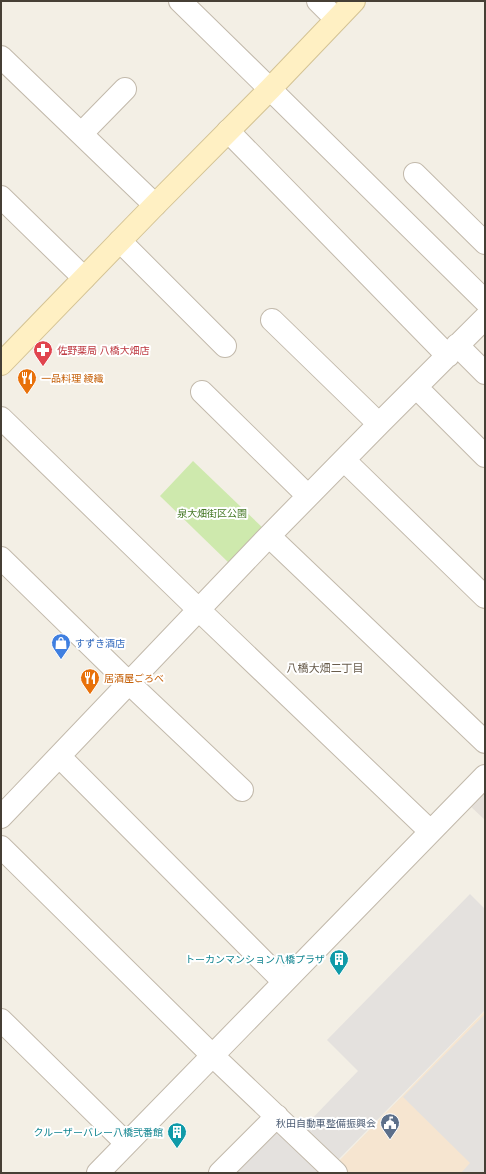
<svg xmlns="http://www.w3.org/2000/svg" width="486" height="1174" font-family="Roboto,'Noto Sans JP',sans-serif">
	<rect width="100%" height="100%" fill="#f3efe5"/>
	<path fill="#f6e5d0" d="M 485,1011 L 485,1173 L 343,1173 L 335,1165 Z"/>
	<path fill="#e5e0da" d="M 485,786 L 485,820 L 468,804 Z"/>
	<path fill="#cee9ad" d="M 193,461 L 264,529 L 230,564 L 160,496 Z"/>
	<path fill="#e4e1de" d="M 470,894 L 485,909 L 485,1010 L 336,1162 L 302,1129 L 358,1071 L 327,1040 Z
		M 485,1014 L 485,1173 L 461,1173 L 470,1163 L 403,1097 Z
		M 276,1128 L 322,1173 L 232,1173 Z"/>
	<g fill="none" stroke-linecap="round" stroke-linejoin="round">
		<g stroke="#c2b9ab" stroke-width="24">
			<path id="street" d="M 180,1 L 270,89 L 485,301
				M 318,1 L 336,19
				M 1,57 L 155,205
				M 228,131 L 448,356
				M 81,134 L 125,89
				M 415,174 L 485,243
				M 1,197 L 84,278
				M 120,241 L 225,346
				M 272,320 L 379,424
				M 457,345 L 485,373
				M 416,387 L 485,456
				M 202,392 L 308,496
				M 1,418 L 199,610 L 430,831
				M 344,460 L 485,597
				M 269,536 L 485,742
				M 1,558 L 129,683 L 242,790
				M 60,757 L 284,982
				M 1,817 L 269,536 L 379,424 L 485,318
				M 1,847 L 212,1055 L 336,1173
				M 1,1020 L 126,1143
				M 98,1173 L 485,776
				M 220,1173 L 277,1116"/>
		</g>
		<g stroke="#d4c394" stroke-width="24">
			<path id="secondary" d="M 1,364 L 120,241 L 155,205 L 270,89 L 354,1"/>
		</g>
		<use href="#street" stroke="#fff" stroke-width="22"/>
		<use href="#secondary" stroke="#fff0c3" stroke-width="22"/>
	</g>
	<defs>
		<g id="pharmacy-pin" transform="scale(1)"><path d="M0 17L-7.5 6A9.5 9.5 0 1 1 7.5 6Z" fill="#e0444e" stroke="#fff"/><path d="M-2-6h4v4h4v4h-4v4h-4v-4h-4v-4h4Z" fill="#fff"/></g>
		<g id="restaurant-pin" transform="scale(1)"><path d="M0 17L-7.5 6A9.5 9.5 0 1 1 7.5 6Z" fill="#e8710a" stroke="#fff"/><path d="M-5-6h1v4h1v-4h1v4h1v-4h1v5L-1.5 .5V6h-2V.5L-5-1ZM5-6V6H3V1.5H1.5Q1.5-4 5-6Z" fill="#fff"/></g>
		<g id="shop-pin" transform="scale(1)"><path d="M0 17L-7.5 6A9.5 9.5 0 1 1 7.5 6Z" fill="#3f7fe0" stroke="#fff"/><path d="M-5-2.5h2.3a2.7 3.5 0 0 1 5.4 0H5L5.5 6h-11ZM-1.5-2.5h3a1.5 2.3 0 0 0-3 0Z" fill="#fff"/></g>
		<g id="building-pin" transform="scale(1)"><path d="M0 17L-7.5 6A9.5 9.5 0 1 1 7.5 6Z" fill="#0f9aa8" stroke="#fff"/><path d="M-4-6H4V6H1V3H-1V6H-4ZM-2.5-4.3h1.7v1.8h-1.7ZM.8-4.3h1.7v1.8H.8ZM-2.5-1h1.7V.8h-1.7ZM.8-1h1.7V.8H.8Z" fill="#fff"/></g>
		<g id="civic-pin" transform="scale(1)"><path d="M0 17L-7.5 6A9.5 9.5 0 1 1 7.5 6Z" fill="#5c6f8a" stroke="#fff"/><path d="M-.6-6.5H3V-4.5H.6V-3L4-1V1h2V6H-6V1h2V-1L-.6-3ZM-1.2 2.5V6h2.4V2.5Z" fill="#fff"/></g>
	</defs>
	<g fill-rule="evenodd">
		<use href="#pharmacy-pin" x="43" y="350"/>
		<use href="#restaurant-pin" x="27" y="378"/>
		<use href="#shop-pin" x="61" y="643"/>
		<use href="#restaurant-pin" x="90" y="678"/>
		<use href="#building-pin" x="339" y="959"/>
		<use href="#civic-pin" x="390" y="1123"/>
		<use href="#building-pin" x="177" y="1132"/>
	</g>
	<g text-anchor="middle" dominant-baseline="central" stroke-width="4" stroke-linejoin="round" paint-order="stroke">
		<g font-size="10" fill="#be3a42" stroke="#fff" text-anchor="start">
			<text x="57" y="350">佐野薬局 八橋大畑店</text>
		</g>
		<g font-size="10" fill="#c56008" stroke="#fff" text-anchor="start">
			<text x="41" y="378">一品料理 綾織</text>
			<text x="104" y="678">居酒屋ごろべ</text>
		</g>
		<g font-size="10" fill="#467927" stroke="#fff">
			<text x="212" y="513">泉大畑街区公園</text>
		</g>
		<g font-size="10" fill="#366cbe" stroke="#fff" text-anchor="start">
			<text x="75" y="643">すずき酒店</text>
		</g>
		<g font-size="10" fill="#0d838f" stroke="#fff" text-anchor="end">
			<text x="325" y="959">トーカンマンション八橋プラザ</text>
			<text x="163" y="1132">クルーザーバレー八橋弐番館</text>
		</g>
		<g font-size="10" fill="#4e5e75" stroke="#fff" text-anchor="end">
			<text x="376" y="1123">秋田自動車整備振興会</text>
		</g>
		<g font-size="11" fill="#695d4c" stroke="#fff">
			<text x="325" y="668">八橋大畑二丁目</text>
		</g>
	</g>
	<rect width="486" height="1174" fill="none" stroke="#463f35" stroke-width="4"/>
</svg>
